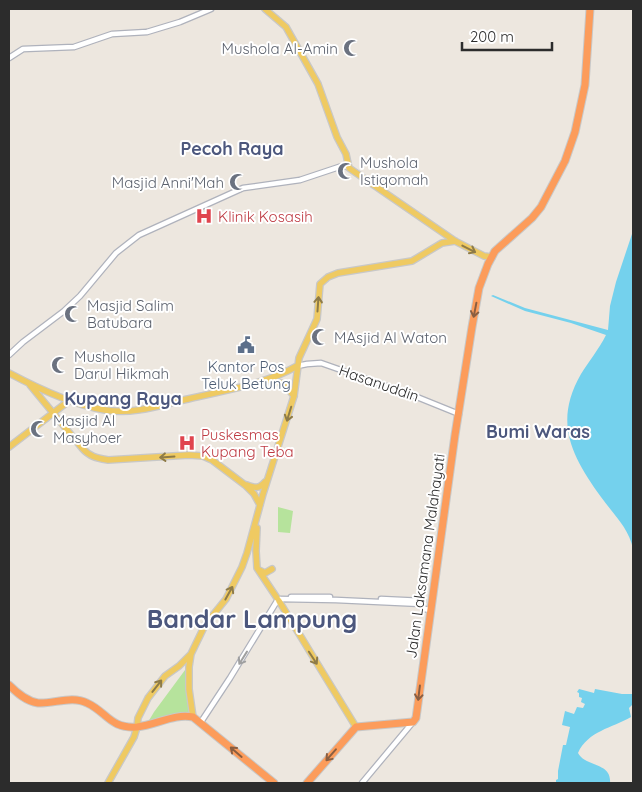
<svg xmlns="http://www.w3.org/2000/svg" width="642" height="792" font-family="Quicksand,sans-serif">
	<rect width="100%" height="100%" fill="#ede7df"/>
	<path fill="#b6e39c" d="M 278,507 L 293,511 L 290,533 L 278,532 Z
		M 188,666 L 190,713 L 148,722 L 154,712 Z"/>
	<path fill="#74d1ed" d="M 633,231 L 633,549 C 629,528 613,514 601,497 C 572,456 553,423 581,374 C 589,361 599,349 606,335 L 571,323 L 525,311 L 491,296 L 493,295 L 525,308 L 608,330 L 610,306 L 616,282 Z
		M 579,689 L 594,693 L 595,689 L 622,694 L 632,694 L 633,692 L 633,704 L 629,708 L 631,717 C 612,728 588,731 578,753 C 585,767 612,762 610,783 L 556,783 L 556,780 L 558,779 L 558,771 L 563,745 L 566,745 L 570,727 L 562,725 L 565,711 L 574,714 L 577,707 L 583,708 L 585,704 L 581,702 L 582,698 L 579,697 L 579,693 L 577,692 Z"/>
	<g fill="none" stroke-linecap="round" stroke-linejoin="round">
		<g stroke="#afb2bc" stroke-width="7">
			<path id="minor" d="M 9,58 L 23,49 L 74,47 L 112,34 L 147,32 L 180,22 L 211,9
				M 9,355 L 23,342 L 64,311 L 80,296 L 116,253 L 139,235 L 243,188 L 300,180 L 339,167 L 348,166
				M 297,366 L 307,364 L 321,363 L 412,395 L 459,414
				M 291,597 L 330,597
				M 280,599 L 336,600 L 422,604 L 424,609 L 431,610
				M 381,599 L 423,601
				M 201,722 L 230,678 L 277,601
				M 362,783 L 413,722"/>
		</g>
		<g stroke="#c8c8c8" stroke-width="8">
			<path id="major" d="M 265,9 L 286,27 L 318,84 L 337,137 L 346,154 L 349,168 L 455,241 L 484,256 L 492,257
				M 9,373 C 37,388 73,405 105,410 C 132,415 162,405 188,399 C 225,390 264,385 297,366
				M 268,380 L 284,384 L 294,396
				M 30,385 L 82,448 C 90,457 97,458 108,460 L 189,455 L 203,456 L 212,460 L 245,485 L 254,494 L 260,505
				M 9,447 L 70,400
				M 247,485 C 255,488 259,489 265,482
				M 257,528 L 256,551 L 257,568 L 277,598
				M 259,570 L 265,573 L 272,569
				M 279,601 L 356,727
				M 193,717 L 189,689 L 189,667 L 191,654 L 205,625 L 226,599 L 242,567 L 247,553 L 263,494 L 294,396 L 299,358 L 317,319 L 320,284 L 328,277 L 338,273 L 412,261 L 442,243 L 455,241
				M 108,783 L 134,737 L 137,727 L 138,718 L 148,698 L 165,676 L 179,666 L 191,654"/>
		</g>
		<g stroke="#c8c8c8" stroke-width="9">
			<path id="highway" d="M 9,685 C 17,693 26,701 38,703 C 54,704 72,695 87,703 C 107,712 110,729 137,727 C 156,725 175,713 193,717 L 274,783
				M 307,783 L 356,727 L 413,722 L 416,718 L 455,435 L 472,327 L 479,288 L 488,264 L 495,251 L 532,218 L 541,207 L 565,161 L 575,132 L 585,85 L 590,9"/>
		</g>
		<use href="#minor" stroke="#fff" stroke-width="4.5"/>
		<use href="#major" stroke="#efca62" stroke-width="5.5"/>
		<use href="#highway" stroke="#fc9c5b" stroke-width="7"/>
	</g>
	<defs><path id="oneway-shaft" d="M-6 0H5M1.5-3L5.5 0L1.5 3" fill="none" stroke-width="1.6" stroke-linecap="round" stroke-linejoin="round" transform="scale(1.25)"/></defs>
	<g stroke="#8e7b47">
		<use href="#oneway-shaft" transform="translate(469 249) rotate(27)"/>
		<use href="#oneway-shaft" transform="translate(318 304) rotate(-86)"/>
		<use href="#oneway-shaft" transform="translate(289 414) rotate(107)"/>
		<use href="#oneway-shaft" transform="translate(167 457) rotate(176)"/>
		<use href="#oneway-shaft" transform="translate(229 593) rotate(-61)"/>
		<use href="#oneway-shaft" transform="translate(313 658) rotate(57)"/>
		<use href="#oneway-shaft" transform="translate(157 686) rotate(-52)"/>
	</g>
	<g stroke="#8a5e41">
		<use href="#oneway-shaft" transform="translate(475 310) rotate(101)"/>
		<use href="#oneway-shaft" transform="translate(419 693) rotate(97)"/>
		<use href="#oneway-shaft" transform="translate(236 752) rotate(-139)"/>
		<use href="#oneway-shaft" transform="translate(331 755) rotate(131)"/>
	</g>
	<use stroke="#a0a0a0" href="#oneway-shaft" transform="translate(243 658) rotate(122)"/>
	<defs>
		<g id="mosque-bare" transform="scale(1.35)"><path d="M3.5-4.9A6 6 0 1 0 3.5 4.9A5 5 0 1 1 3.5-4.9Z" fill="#6b7280" stroke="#fff" stroke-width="2.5" paint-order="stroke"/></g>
		<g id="hospital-bare" transform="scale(1.35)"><path d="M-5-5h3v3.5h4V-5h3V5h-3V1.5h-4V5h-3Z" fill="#e0444e" stroke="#fff" stroke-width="2.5" paint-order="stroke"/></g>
		<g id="civic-bare" transform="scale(1.35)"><path d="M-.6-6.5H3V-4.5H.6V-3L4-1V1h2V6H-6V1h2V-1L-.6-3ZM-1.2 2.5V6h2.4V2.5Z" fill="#5c6f8a" stroke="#fff" stroke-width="2.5" paint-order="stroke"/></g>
	</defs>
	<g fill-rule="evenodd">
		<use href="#mosque-bare" x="352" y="48"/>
		<use href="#mosque-bare" x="346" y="171"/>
		<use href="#mosque-bare" x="238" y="182"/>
		<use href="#hospital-bare" x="204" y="216"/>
		<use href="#mosque-bare" x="73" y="314"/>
		<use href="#mosque-bare" x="320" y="337"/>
		<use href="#civic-bare" x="246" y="345"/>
		<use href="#mosque-bare" x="60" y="365"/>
		<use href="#mosque-bare" x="39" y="429"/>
		<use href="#hospital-bare" x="187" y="443"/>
	</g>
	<g text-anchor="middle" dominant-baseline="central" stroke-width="4" stroke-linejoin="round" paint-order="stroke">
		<g font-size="15" fill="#5b616d" stroke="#fff" text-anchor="start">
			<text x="338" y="48" text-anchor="end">Mushola Al-Amin</text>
			<text x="360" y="162">Mushola<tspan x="360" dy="17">Istiqomah</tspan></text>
			<text x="224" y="182" text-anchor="end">Masjid Anni'Mah</text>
			<text x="87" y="305">Masjid Salim<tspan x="87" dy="17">Batubara</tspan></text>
			<text x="334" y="337">MAsjid Al Waton</text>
			<text x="74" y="356">Musholla<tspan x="74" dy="17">Darul Hikmah</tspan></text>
			<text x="53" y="420">Masjid Al<tspan x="53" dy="17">Masyhoer</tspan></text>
		</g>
		<g font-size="15" fill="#be3a42" stroke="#fff" text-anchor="start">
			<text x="218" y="216">Klinik Kosasih</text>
			<text x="201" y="434">Puskesmas<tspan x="201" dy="17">Kupang Teba</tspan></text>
		</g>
		<g font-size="15" fill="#4e5e75" stroke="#fff">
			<text x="246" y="366">Kantor Pos<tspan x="246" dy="17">Teluk Betung</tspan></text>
		</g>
		<g font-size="15" fill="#2c2c2c" stroke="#fff">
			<text transform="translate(379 383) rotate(19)">Hasanuddin</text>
			<text transform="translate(425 556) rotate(-82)">Jalan Laksamana Malahayati</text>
		</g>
		<g font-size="18" font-weight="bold" fill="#4c577d" stroke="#fff">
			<text x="232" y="148">Pecoh Raya</text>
			<text x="123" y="398">Kupang Raya</text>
			<text x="538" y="431">Bumi Waras</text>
		</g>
		<g font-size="25" font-weight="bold" fill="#4c577d" stroke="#fff">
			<text x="252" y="618">Bandar Lampung</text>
		</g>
	</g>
	<rect width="642" height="792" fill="none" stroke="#2c2c2c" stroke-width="20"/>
	<path d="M462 42v8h90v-8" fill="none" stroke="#2c2c2c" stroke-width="2.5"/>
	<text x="470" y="42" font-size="15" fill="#2c2c2c" stroke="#ffffff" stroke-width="4" paint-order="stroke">200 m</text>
</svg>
